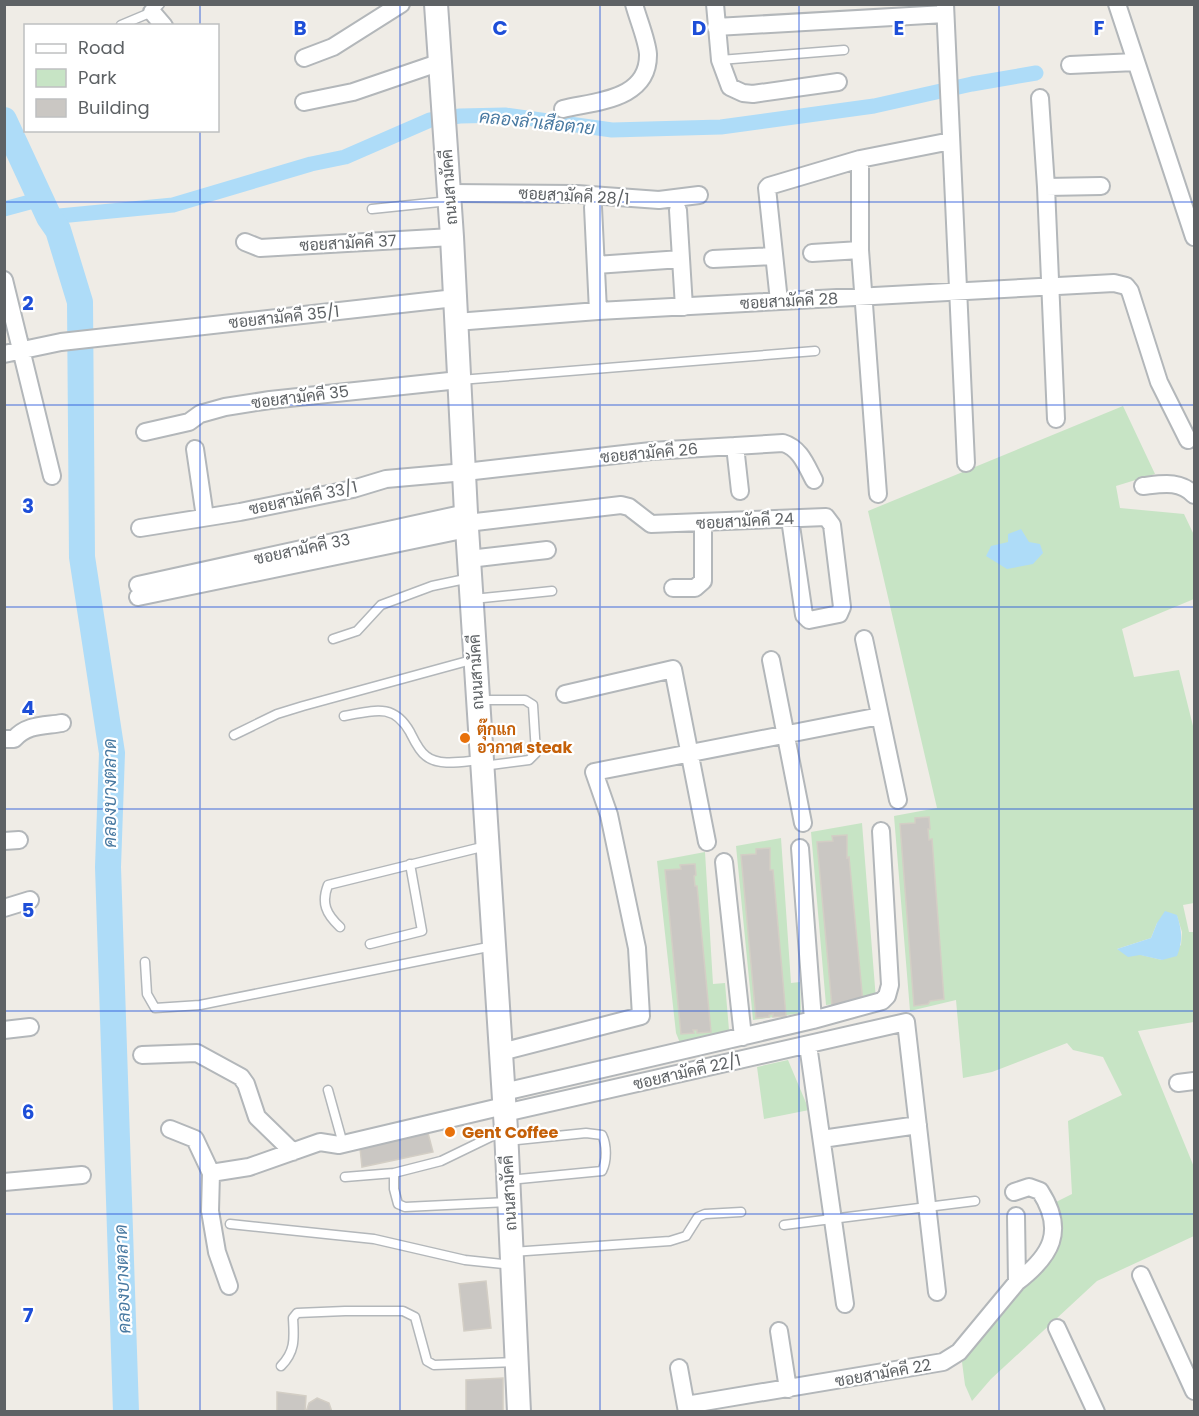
<svg xmlns="http://www.w3.org/2000/svg" width="1199" height="1416" font-family="Poppins,Sarabun,sans-serif">
	<rect width="100%" height="100%" fill="#efece6"/>
	<path fill="#c7e4c5" fill-rule="evenodd" d="M 1123,406 L 1155,474 L 1116,486 L 1120,508 L 1184,514 L 1194,535 L 1194,599 L 1122,629 L 1134,677 L 1179,670 L 1194,730 L 1194,903 L 1183,905 L 1189,932 L 1194,932 L 1194,1022 L 1138,1031 L 1194,1167 L 1194,1236 L 1097,1281 L 991,1379 L 972,1401 L 965,1385 L 962,1362 L 1056,1247 L 1056,1202 L 1072,1194 L 1068,1121 L 1122,1095 L 1103,1057 L 1073,1050 L 1067,1043 L 992,1072 L 963,1078 L 956,1000 L 910,1011 L 894,816 L 937,808 L 868,511 ZM 1177,916 L 1182,932 L 1181,945 L 1162,960 L 1117,949 L 1151,938 L 1157,923 Z
		M 862,823 L 876,1000 L 826,1005 L 811,832 Z
		M 781,838 L 791,983 L 800,982 L 801,1013 L 753,1020 L 736,846 Z
		M 705,852 L 713,984 L 725,983 L 729,1030 L 711,1036 L 680,1043 L 676,1033 L 657,861 Z
		M 788,1060 L 809,1110 L 764,1119 L 757,1067 Z"/>
	<path fill="#aedcf8" d="M 1021,529 L 1029,542 L 1040,544 L 1043,553 L 1033,564 L 1007,569 L 986,556 L 991,546 L 1008,542 L 1008,534 Z
		M 1165,911 L 1177,915 C 1182,931 1183,941 1177,956 L 1162,960 L 1140,955 L 1128,957 L 1117,949 L 1151,938 L 1157,923 Z"/>
	<g fill="none" stroke-linecap="round" stroke-linejoin="round">
		<path stroke="#aedcf8" stroke-width="15" d="M 4,209 L 41,199
			M 49,217 L 173,205 L 311,164 L 345,157 L 430,120 L 460,116 L 505,115 L 612,130 L 721,127 L 874,106 L 972,84 L 1036,73"/>
		<path stroke="#aedcf8" stroke-width="26" d="M 4,120 L 49,217 L 58,230 L 80,302 L 82,557 L 112,753 L 108,867 L 126,1412"/>
	</g>
	<path fill="#cac7c3" stroke="#d3cec5" stroke-width="1.5" d="M 929,817 L 930,829 L 928,829 L 929,840 L 932,839 L 944,999 L 930,1001 L 928,1004 L 914,1006 L 900,824 L 915,823 L 915,818 Z
		M 847,835 L 847,858 L 849,857 L 863,1003 L 849,1005 L 849,1001 L 845,1002 L 846,1005 L 832,1006 L 817,842 L 833,841 L 832,836 Z
		M 770,848 L 770,870 L 773,870 L 786,1016 L 773,1017 L 773,1014 L 769,1015 L 769,1017 L 756,1018 L 741,855 L 756,854 L 756,849 Z
		M 695,864 L 696,875 L 694,876 L 695,886 L 697,886 L 711,1032 L 697,1033 L 697,1030 L 693,1030 L 694,1033 L 681,1034 L 665,870 L 681,869 L 680,865 Z
		M 428,1133 L 433,1152 L 362,1167 L 360,1148 Z
		M 486,1281 L 491,1328 L 464,1331 L 459,1284 Z
		M 503,1378 L 503,1412 L 466,1412 L 466,1380 Z
		M 277,1392 L 306,1396 L 305,1412 L 277,1412 Z
		M 317,1398 L 329,1403 L 332,1412 L 306,1412 L 309,1403 Z"/>
	<g fill="none" stroke-linecap="round" stroke-linejoin="round">
		<g stroke="#b3b7ba" stroke-width="11">
			<path id="lane" d="M 121,25 L 152,12 L 160,4
				M 720,60 L 844,50
				M 372,209 L 449,201
				M 460,380 L 815,351
				M 473,599 L 552,591
				M 333,639 L 357,631 L 381,605 L 432,586 L 470,578
				M 479,700 L 525,700 L 533,705 L 536,753 L 529,760 L 483,766
				M 344,716 C 373,711 393,702 410,732 C 414,740 419,751 426,756 C 439,767 465,761 481,760
				M 234,735 L 277,714 L 303,706 L 475,659
				M 340,927 C 326,914 321,903 328,885 L 486,846
				M 370,944 L 422,931 L 410,864
				M 145,962 L 147,994 L 155,1008 L 200,1005 L 493,946
				M 328,1090 L 343,1144
				M 505,1130 L 441,1161 L 394,1173 L 394,1189 L 398,1204 L 405,1207 L 508,1202
				M 507,1141 L 586,1133 L 602,1135 C 607,1145 607,1161 602,1171 L 509,1180
				M 345,1177 L 394,1173
				M 230,1224 L 374,1239 L 465,1260 L 512,1265
				M 784,1225 L 975,1201
				M 512,1252 L 670,1241 L 686,1236 L 698,1217 L 705,1214 L 741,1212
				M 281,1366 C 296,1351 294,1337 293,1318 L 297,1313 L 345,1311 L 403,1311 L 415,1317 L 427,1361 L 434,1365 L 514,1362"/>
		</g>
		<g stroke="#b3b7ba" stroke-width="20">
			<path id="street" d="M 715,4 L 720,60 L 730,87 L 743,93 L 753,94 L 838,82
				M 945,4 L 966,463
				M 1117,4 L 1194,237
				M 152,12 L 164,26
				M 716,27 L 945,14
				M 304,58 L 333,47 L 401,4
				M 1070,65 L 1136,62
				M 1040,98 L 1046,187 L 1056,419
				M 304,102 L 353,92 L 441,62
				M 563,109 C 596,101 649,100 648,54 C 647,40 638,19 634,4
				M 860,159 L 860,250 L 878,494
				M 1046,187 L 1101,186
				M 450,193 L 577,194 L 659,200 L 699,195
				M 593,207 L 598,311
				M 678,210 L 684,307
				M 245,242 L 260,248 L 452,237
				M 812,253 L 860,250
				M 713,259 L 774,256
				M 596,265 L 681,259
				M 4,280 L 52,476
				M 779,301 L 767,188 L 769,186 L 860,159 L 951,141
				M 456,322 L 598,311 L 1114,283 L 1126,286 L 1130,291 L 1159,382 L 1188,440
				M 4,354 L 61,342 L 455,298
				M 145,432 L 189,422 L 200,414 L 225,407 L 270,400 L 459,380
				M 735,446 L 740,491
				M 195,449 L 205,517
				M 1143,486 C 1162,484 1180,480 1194,495
				M 467,523 L 621,505 L 629,507 L 651,524 L 826,517 L 832,525 L 842,607 L 839,614 L 809,620 L 804,615 L 790,519
				M 140,528 L 240,512 L 353,489 L 386,479 L 465,472 L 651,451 L 783,443 C 800,448 806,465 814,480
				M 469,559 L 547,550
				M 138,585 L 466,513
				M 673,588 L 695,588 L 703,581 L 703,523
				M 138,597 L 467,529
				M 864,639 L 898,800
				M 771,660 L 803,823
				M 565,694 L 673,669 L 707,842
				M 4,739 L 14,739 C 27,724 44,726 62,723
				M 4,841 L 19,840
				M 800,848 L 813,1020
				M 724,862 L 743,1037
				M 4,908 L 30,900
				M 4,1030 L 30,1027
				M 808,1045 L 845,1304
				M 501,1052 L 641,1016 L 637,948 L 609,815 L 594,772 L 880,716
				M 142,1055 L 197,1053 L 241,1077 L 246,1084 L 257,1117 L 293,1152
				M 1178,1083 L 1194,1081
				M 504,1092 L 813,1020 L 882,1001 L 887,996 L 890,985 L 881,831
				M 505,1113 L 906,1022 L 937,1292
				M 170,1129 L 195,1139 L 211,1173 L 210,1211 L 217,1252 L 229,1286
				M 822,1139 L 918,1125
				M 211,1173 L 249,1167 L 320,1142 L 339,1145 L 504,1106
				M 4,1182 L 82,1175
				M 1014,1192 L 1029,1187 L 1040,1191 C 1066,1231 1051,1256 1017,1282
				M 1141,1275 L 1194,1391
				M 1057,1328 L 1096,1412
				M 779,1331 L 788,1389
				M 679,1368 L 687,1412
				M 686,1405 L 943,1362 L 959,1352 L 1017,1282 L 1016,1216"/>
		</g>
		<g stroke="#b3b6ba" stroke-width="26">
			<path id="secondary" d="M 436,4 L 452,237 L 466,513 L 506,1130 L 519,1412"/>
		</g>
		<use href="#lane" stroke="#fff" stroke-width="8"/>
		<use href="#street" stroke="#fff" stroke-width="16"/>
		<use href="#secondary" stroke="#fff" stroke-width="22"/>
	</g>
	<path fill="none" stroke="#1d4ed8" stroke-width="1.5" stroke-opacity="0.55" d="M 200,4 L 200,26M 400,4 L 400,1412M 600,4 L 600,1412M 799,4 L 799,1412M 999,4 L 999,1412M 200,130 L 200,1412M 4,202 L 1194,202M 4,405 L 1194,405M 4,607 L 1194,607M 4,809 L 1194,809M 4,1011 L 1194,1011M 4,1214 L 1194,1214"/>
	<g fill="#e8710a" stroke="#fff" stroke-width="2">
		<circle cx="465" cy="738" r="6"/>
		<circle cx="450" cy="1132" r="6"/>
	</g>
	<g text-anchor="middle" dominant-baseline="central" stroke-width="4.5" stroke-linejoin="round" paint-order="stroke">
		<g font-size="16" fill="#5e6265" stroke="#fff">
			<text transform="translate(449 187) rotate(-94)">ถนนสามัคคี</text>
			<text transform="translate(574 196) rotate(3)">ซอยสามัคคี 28/1</text>
			<text transform="translate(348 243) rotate(-3)">ซอยสามัคคี 37</text>
			<text transform="translate(789 301) rotate(-3)">ซอยสามัคคี 28</text>
			<text transform="translate(284 317) rotate(-6)">ซอยสามัคคี 35/1</text>
			<text transform="translate(300 397) rotate(-7)">ซอยสามัคคี 35</text>
			<text transform="translate(649 453) rotate(-5)">ซอยสามัคคี 26</text>
			<text transform="translate(303 498) rotate(-12)">ซอยสามัคคี 33/1</text>
			<text transform="translate(745 521) rotate(-3)">ซอยสามัคคี 24</text>
			<text transform="translate(302 549) rotate(-12)">ซอยสามัคคี 33</text>
			<text transform="translate(476 672) rotate(-93)">ถนนสามัคคี</text>
			<text transform="translate(687 1072) rotate(-13)">ซอยสามัคคี 22/1</text>
			<text transform="translate(509 1193) rotate(-93)">ถนนสามัคคี</text>
			<text transform="translate(883 1373) rotate(-10)">ซอยสามัคคี 22</text>
		</g>
		<g font-size="16" font-weight="bold" fill="#c56008" stroke="#fff" text-anchor="start">
			<text x="477" y="729">ตุ๊กแก<tspan x="477" dy="18">อวกาศ steak</tspan></text>
			<text x="462" y="1132">Gent Coffee</text>
		</g>
		<g font-size="18" font-style="italic" fill="#4879a1" stroke="#fff">
			<text transform="translate(537 122) rotate(6)">คลองลำเสือตาย</text>
			<text transform="translate(109 793) rotate(-90)">คลองบางตลาด</text>
			<text transform="translate(122 1279) rotate(-92)">คลองบางตลาด</text>
		</g>
	</g>
	<g font-size="20" text-anchor="middle" font-weight="bold" fill="#1d4ed8" stroke="#fff" stroke-width="4.5" stroke-linejoin="round" paint-order="stroke">
		<text x="300" y="35">B</text>
		<text x="500" y="35">C</text>
		<text x="699" y="35">D</text>
		<text x="899" y="35">E</text>
		<text x="1099" y="35">F</text>
		<text x="28" y="310">2</text>
		<text x="28" y="513">3</text>
		<text x="28" y="715">4</text>
		<text x="28" y="917">5</text>
		<text x="28" y="1119">6</text>
		<text x="28" y="1322">7</text>
	</g>
	<rect width="1199" height="1416" fill="none" stroke="#5e6265" stroke-width="12"/>
	<rect x="24" y="24" width="195" height="108" fill="#ffffff" stroke="#bfc0c1" stroke-width="1.5"/>
	<rect x="36" y="44" width="30" height="9" fill="#ffffff" stroke="#bfc0c1" stroke-width="1.5"/>
	<text x="78" y="54" font-size="18" fill="#5e6265">Road</text>
	<rect x="36" y="69" width="30" height="18" fill="#c7e4c5" stroke="#bfc0c1" stroke-width="1.5"/>
	<text x="78" y="84" font-size="18" fill="#5e6265">Park</text>
	<rect x="36" y="99" width="30" height="18" fill="#cac7c3" stroke="#bfc0c1" stroke-width="1.5"/>
	<text x="78" y="114" font-size="18" fill="#5e6265">Building</text>
</svg>
